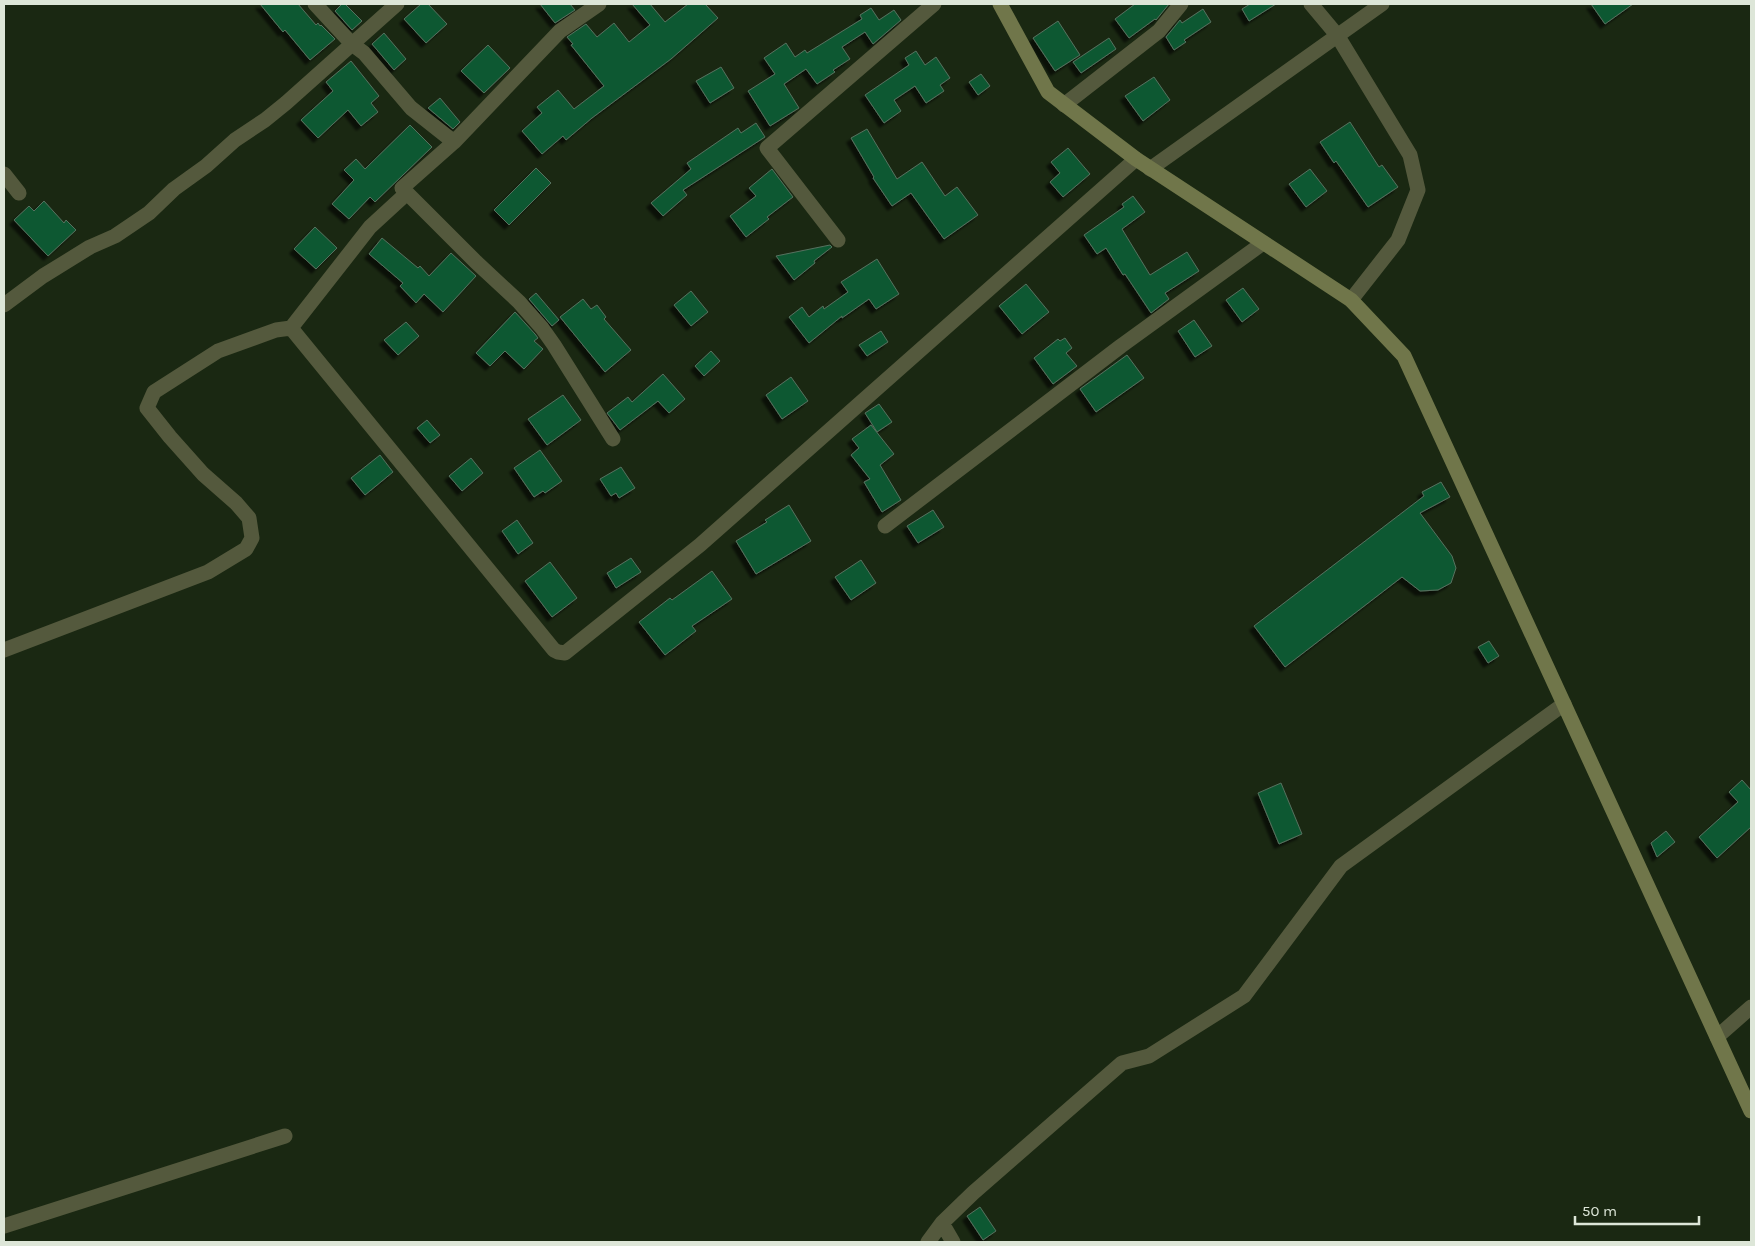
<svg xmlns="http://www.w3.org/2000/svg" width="1755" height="1246" font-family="Karla,sans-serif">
	<defs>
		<filter id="shadow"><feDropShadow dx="-4.5" dy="4.5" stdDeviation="1" flood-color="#0009"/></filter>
	</defs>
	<rect width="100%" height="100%" fill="#1a2812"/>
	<path fill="#115933" stroke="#56715f" filter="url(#shadow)" d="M 260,4 L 298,4 L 316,25 L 318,23 L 320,26 L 321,25 L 335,39 L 310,60 L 285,30 L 283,32 Z
		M 342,4 L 345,4 L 362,21 L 352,30 L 335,11 Z
		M 421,4 L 428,4 L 447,24 L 426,43 L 404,19 Z
		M 540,4 L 570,4 L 575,10 L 555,23 Z
		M 632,4 L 650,4 L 665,22 L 688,4 L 705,4 L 718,18 L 671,59 L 592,118 L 566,140 L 563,136 L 542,154 L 522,131 L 542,113 L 537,107 L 558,90 L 574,109 L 604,86 L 571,45 L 573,44 L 567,37 L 586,24 L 597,37 L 614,23 L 629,42 L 650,25 Z
		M 1135,4 L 1169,4 L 1156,20 L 1155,19 L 1129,38 L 1115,19 Z
		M 1250,4 L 1276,4 L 1249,21 L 1242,9 Z
		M 1591,4 L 1633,4 L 1605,24 Z
		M 871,8 L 879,20 L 894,10 L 901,20 L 873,44 L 865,32 L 842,47 L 850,59 L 833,70 L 835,72 L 817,84 L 806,69 L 784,84 L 799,108 L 770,126 L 748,91 L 775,74 L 764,58 L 786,43 L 795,57 L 805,50 L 807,53 L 862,19 L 860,15 Z
		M 1203,9 L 1211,22 L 1184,40 L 1186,42 L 1174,50 L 1166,37 L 1180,20 L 1182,23 Z
		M 1058,21 L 1080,55 L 1055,71 L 1033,38 Z
		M 384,33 L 406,59 L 394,70 L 372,44 Z
		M 1109,38 L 1116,49 L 1081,73 L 1073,62 Z
		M 488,45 L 510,68 L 484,93 L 461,71 Z
		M 916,51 L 925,65 L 936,57 L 950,78 L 940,85 L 944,91 L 926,103 L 915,86 L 894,100 L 901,111 L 884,123 L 865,95 L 909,65 L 905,58 Z
		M 351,61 L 379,96 L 371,103 L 378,112 L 361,126 L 348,110 L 318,138 L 301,120 L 333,91 L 326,82 Z
		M 721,67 L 734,88 L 710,103 L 696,81 Z
		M 981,74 L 990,86 L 978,95 L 969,82 Z
		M 1154,77 L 1170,100 L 1143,121 L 1125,96 Z
		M 440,98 L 460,122 L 453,129 L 428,108 Z
		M 1350,122 L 1379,167 L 1382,165 L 1398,187 L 1368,207 L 1336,161 L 1334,163 L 1320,142 Z
		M 756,123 L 765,137 L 683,190 L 687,195 L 663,216 L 651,203 L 691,169 L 687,163 L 738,128 L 741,133 Z
		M 410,125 L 432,147 L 375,202 L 370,197 L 349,219 L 332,204 L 354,180 L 344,170 L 356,159 L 365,169 Z
		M 867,129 L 897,179 L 922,162 L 945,196 L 957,187 L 978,215 L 944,239 L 911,193 L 892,206 L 873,178 L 874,177 L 851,138 Z
		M 1068,148 L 1090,174 L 1063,197 L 1050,182 L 1060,173 L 1051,162 Z
		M 536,168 L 551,183 L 509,225 L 494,210 Z
		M 772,169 L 793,197 L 767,217 L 769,219 L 746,237 L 730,216 L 756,196 L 749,188 Z
		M 1310,169 L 1327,191 L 1306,207 L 1289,184 Z
		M 1133,196 L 1145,212 L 1122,229 L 1150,275 L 1187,252 L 1199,271 L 1165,293 L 1169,299 L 1151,313 L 1125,274 L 1123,275 L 1106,248 L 1097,254 L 1084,235 L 1124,207 L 1122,204 Z
		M 44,201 L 64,223 L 66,220 L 76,230 L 48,256 L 14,220 L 29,206 L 34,211 Z
		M 315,227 L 337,248 L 316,269 L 294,249 Z
		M 382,238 L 418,268 L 420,266 L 429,276 L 451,253 L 476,276 L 443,312 L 424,294 L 416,303 L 400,286 L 403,283 L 369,254 Z
		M 830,245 L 832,247 L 814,261 L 815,263 L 794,280 L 776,256 Z
		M 877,259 L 899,294 L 876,309 L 869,299 L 842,318 L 842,316 L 809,343 L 789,317 L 802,307 L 809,317 L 823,306 L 824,309 L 848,292 L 841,282 Z
		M 1026,284 L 1049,312 L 1022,334 L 999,306 Z
		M 1243,288 L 1259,309 L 1242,322 L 1226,300 Z
		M 691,291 L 708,312 L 691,326 L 674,305 Z
		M 536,293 L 559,320 L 552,326 L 529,299 Z
		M 583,299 L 591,309 L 597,305 L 606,317 L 604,319 L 631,350 L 605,372 L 560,317 Z
		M 515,312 L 535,334 L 538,338 L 534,341 L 543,349 L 524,369 L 505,351 L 490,366 L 476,353 Z
		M 1194,320 L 1212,346 L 1195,357 L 1178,331 Z
		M 406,322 L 419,336 L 398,355 L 384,340 Z
		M 881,331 L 888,342 L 867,356 L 859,345 Z
		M 1065,338 L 1072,348 L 1066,353 L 1077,366 L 1053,384 L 1034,358 L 1058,339 L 1060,341 Z
		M 711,351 L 720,361 L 704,376 L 695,366 Z
		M 1127,355 L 1144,378 L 1096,412 L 1080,389 Z
		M 663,374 L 685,399 L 669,413 L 658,401 L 620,430 L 607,413 L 628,397 L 632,402 Z
		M 791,377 L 808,401 L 782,419 L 766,395 Z
		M 563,395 L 581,420 L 547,445 L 528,419 Z
		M 879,404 L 892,422 L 877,432 L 865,413 Z
		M 427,420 L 440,435 L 430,443 L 417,428 Z
		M 871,425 L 894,454 L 880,465 L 901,500 L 882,512 L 864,482 L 870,479 L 851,455 L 859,448 L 852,439 Z
		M 540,450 L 562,481 L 545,493 L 543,491 L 534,497 L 514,468 Z
		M 380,455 L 393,472 L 365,495 L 351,478 Z
		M 471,458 L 483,473 L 462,491 L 449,476 Z
		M 621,467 L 635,488 L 619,498 L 616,493 L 611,496 L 600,479 Z
		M 1441,482 L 1450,497 L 1420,513 L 1452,556 L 1456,568 L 1451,583 L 1438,590 L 1420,591 L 1402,577 L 1285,667 L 1254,626 L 1424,496 L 1422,492 Z
		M 789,505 L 811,541 L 756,574 L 736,541 L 767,522 L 765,520 Z
		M 933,510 L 944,527 L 918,543 L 907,526 Z
		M 517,520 L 533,543 L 518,554 L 502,531 Z
		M 631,558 L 641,572 L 616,588 L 607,573 Z
		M 861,560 L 876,583 L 851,600 L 835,577 Z
		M 550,562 L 577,598 L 552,617 L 525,581 Z
		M 712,571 L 732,599 L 692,626 L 696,631 L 665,655 L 639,622 L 670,598 L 672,600 Z
		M 1489,641 L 1499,656 L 1488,663 L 1478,647 Z
		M 1742,780 L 1751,790 L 1751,827 L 1717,858 L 1699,837 L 1738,802 L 1729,792 Z
		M 1281,783 L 1302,834 L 1279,844 L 1258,793 Z
		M 1666,831 L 1675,842 L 1657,857 L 1651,843 Z
		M 980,1207 L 996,1231 L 983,1240 L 967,1216 Z"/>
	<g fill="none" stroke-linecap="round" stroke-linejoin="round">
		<path stroke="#54593d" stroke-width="15" d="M 315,4 L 352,44 L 364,53 L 411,108 L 454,142
			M 599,4 L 560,31 L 454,142 L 402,188 L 476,262 L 519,302 L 542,328 L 554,345 L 613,439
			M 1311,4 L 1337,35 L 1410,155 L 1418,190 L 1398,240 L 1351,300
			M 1064,105 L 1159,31 L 1181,4
			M 1150,169 L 1382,4
			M 4,174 L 19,193
			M 838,240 L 767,148 L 934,4
			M 4,305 L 43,276 L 90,247 L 115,236 L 149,213 L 174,189 L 206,166 L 235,140 L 265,120 L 286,103 L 397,4
			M 291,328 L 554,650 L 558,652 L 565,653 L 700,545 L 1136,159
			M 885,526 L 1121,346 L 1263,243
			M 4,650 L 208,572 L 246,549 L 252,538 L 249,518 L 236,503 L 203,474 L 170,437 L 147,408 L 154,392 L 218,351 L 276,330 L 291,328 L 370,227 L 407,193
			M 1717,1037 L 1751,1007
			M 942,1223 L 953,1242
			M 4,1226 L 285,1136
			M 928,1242 L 942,1223 L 973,1193 L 1122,1063 L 1149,1056 L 1244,996 L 1341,866 L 1564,704"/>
		<path stroke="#70764a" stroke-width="15" d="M 1000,4 L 1048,92 L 1136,159 L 1351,300 L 1404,356 L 1751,1111"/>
	</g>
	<rect width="1755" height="1246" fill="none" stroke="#dde6d8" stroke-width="10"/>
	<path d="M1575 1216v8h124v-8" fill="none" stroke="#dde6d8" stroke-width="2.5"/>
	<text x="1582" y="1216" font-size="15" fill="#dde6d8" stroke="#1a2812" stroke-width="4" paint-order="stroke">50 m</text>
</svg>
